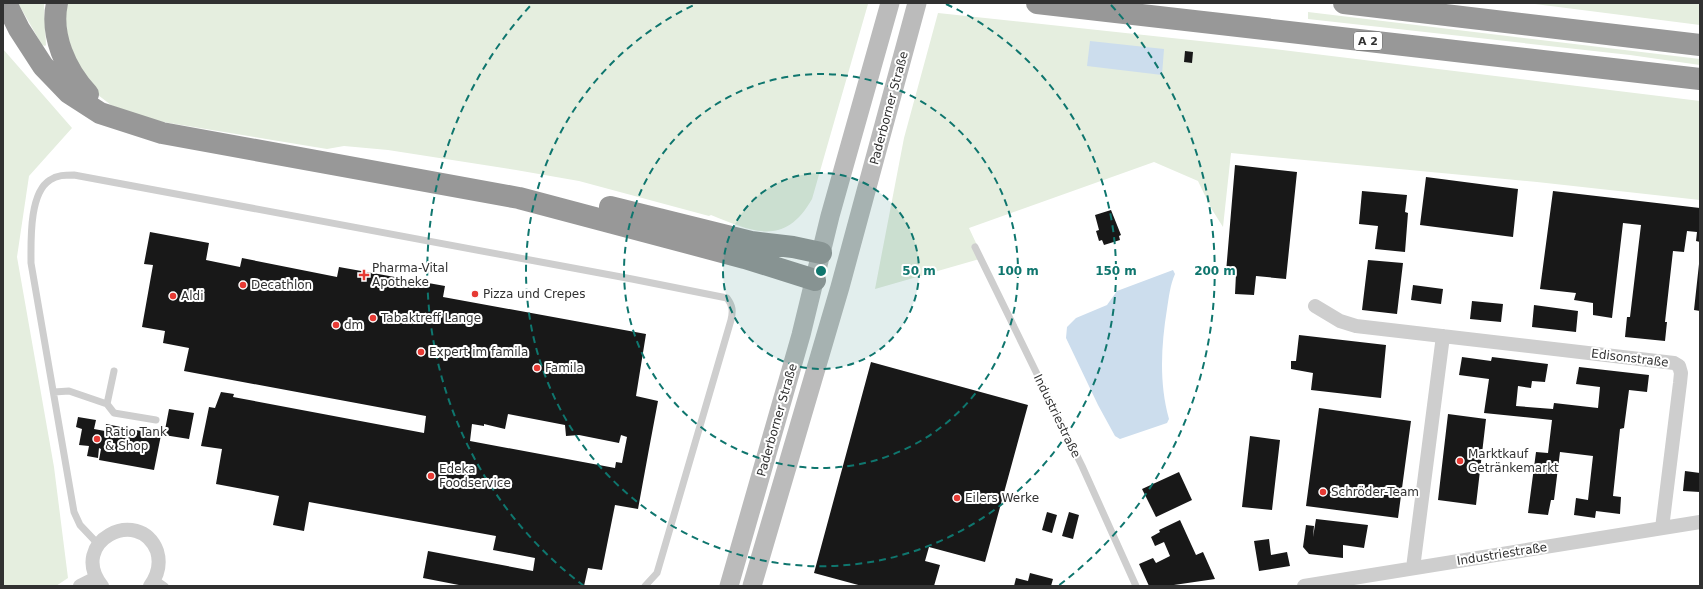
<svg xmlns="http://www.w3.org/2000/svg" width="1703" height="589" font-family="'DejaVu Sans',sans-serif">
	<rect width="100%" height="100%" fill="#fff"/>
	<path fill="#e5eedf" d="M 18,3 L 44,3 L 46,45 L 45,46 L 42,45 Z
		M 64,3 L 858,3 L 868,4 L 812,199 C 785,247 753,232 711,215 L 709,216 L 579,181 L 516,170 L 388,150 L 344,146 L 327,149 L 145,119 L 111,105 L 89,88 L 69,53 Z
		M 1527,3 L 1700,3 L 1700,25 Z
		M 1308,12 L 1700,59 L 1700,65 L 1630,55 L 1308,19 Z
		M 938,13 L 1265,48 L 1700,101 L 1700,200 L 1537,182 L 1231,153 L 1223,227 L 1211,208 L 1198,181 L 1154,162 L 969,228 L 983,258 L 875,289 L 904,138 Z
		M 3,49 L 72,128 L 29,176 L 17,257 L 54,467 L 68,578 L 56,586 L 3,586 Z"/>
	<path fill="#ccdded" d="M 1090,41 L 1164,49 L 1162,75 L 1087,66 Z
		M 1173,270 L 1175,274 C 1170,285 1169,297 1167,309 C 1161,346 1159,383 1169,419 L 1167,423 L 1120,439 L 1115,436 L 1098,405 L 1066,338 L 1067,327 L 1076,318 L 1107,305 L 1117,291 Z"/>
	<path fill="#181818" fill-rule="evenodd" d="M 1185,51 L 1193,52 L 1192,63 L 1184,62 Z
		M 1235,165 L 1297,172 L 1286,279 L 1256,276 L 1254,295 L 1235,294 L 1236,274 L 1226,272 Z
		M 1426,177 L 1518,189 L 1513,237 L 1420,225 Z
		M 1362,191 L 1407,195 L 1405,212 L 1408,213 L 1405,252 L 1375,249 L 1378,226 L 1359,224 Z
		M 1553,191 L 1700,208 L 1700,242 L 1696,241 L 1697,232 L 1687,231 L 1684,252 L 1673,251 L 1665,322 L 1667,322 L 1665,341 L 1625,337 L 1627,317 L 1630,317 L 1641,225 L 1623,223 L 1612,318 L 1593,315 L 1593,303 L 1574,300 L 1576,293 L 1540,289 Z
		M 1111,210 L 1121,235 L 1119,236 L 1120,240 L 1104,245 L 1102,240 L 1099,241 L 1096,231 L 1099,230 L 1095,215 Z
		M 150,232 L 209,243 L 206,260 L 240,267 L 242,258 L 337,277 L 339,267 L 445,286 L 443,297 L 646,334 L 636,396 L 658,401 L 649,449 L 638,509 L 615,505 L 602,570 L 588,568 L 584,586 L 464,586 L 423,578 L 428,551 L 533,571 L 535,558 L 493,550 L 496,536 L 309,502 L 304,531 L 273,525 L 279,496 L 216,484 L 222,449 L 201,446 L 209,407 L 215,408 L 221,392 L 234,394 L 233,397 L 424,433 L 426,416 L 184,371 L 189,348 L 163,343 L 165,331 L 142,327 L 153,265 L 144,264 ZM 508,414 L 565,425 L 566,436 L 579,435 L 619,443 L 621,435 L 627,437 L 622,463 L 616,462 L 615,468 L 470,441 L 472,424 L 484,426 L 484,424 L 505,429 Z
		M 1368,260 L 1403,263 L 1397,314 L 1362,310 Z
		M 1699,264 L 1700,264 L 1700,311 L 1694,310 Z
		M 1413,285 L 1443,289 L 1441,304 L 1411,300 Z
		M 1472,301 L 1503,304 L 1501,322 L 1470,319 Z
		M 1534,305 L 1578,311 L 1576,332 L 1532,327 Z
		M 1299,335 L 1386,345 L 1381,398 L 1311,390 L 1313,373 L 1291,369 L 1291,361 L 1296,361 Z
		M 1462,357 L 1491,361 L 1492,357 L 1548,364 L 1545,382 L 1532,381 L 1531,388 L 1518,386 L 1516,406 L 1553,409 L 1554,403 L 1598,408 L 1600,387 L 1576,384 L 1579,367 L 1649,375 L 1647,392 L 1629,390 L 1624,428 L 1620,429 L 1613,496 L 1621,497 L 1620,514 L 1596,511 L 1595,518 L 1574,515 L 1576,498 L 1588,500 L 1593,456 L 1560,452 L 1554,500 L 1551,500 L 1548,515 L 1528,513 L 1536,452 L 1548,453 L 1552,420 L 1484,413 L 1489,379 L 1459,375 Z
		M 871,362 L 1028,405 L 985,562 L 929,547 L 925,561 L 940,565 L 934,586 L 862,586 L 814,573 Z
		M 1319,408 L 1411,421 L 1398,518 L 1306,506 Z
		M 169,409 L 194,413 L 189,439 L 164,435 Z
		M 1448,414 L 1486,419 L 1476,505 L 1438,500 Z
		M 78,417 L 96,420 L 94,429 L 105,431 L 106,424 L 161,435 L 154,470 L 99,460 L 101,449 L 99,448 L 98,458 L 87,456 L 89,446 L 79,445 L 82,429 L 76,427 Z
		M 1250,436 L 1280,440 L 1272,510 L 1242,507 Z
		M 1685,471 L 1700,473 L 1700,492 L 1683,491 Z
		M 1179,472 L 1192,500 L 1156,517 L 1142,489 Z
		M 1047,512 L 1057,515 L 1052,533 L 1042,530 Z
		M 1069,512 L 1079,515 L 1073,539 L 1062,536 Z
		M 1316,519 L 1368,525 L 1364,548 L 1343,545 L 1343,558 L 1309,554 L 1303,547 L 1306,525 L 1314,526 L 1313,537 Z
		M 1180,520 L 1196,555 L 1203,552 L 1215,579 L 1167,586 L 1149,586 L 1139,564 L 1153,558 L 1156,563 L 1170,556 L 1164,542 L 1155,546 L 1151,537 L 1160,532 L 1159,530 Z
		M 1269,539 L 1271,555 L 1287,552 L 1290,566 L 1259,571 L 1254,541 Z
		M 1030,573 L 1053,579 L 1051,586 L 1014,586 L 1016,578 L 1028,581 Z"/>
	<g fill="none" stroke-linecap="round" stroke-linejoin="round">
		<path stroke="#cecece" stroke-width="7" d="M 975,247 L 1082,466 L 1136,586
			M 54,392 L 69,391 L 107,404 L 114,413 L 156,420
			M 107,404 L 114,371
			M 98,544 L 80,525 L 74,512 L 31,263 C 31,241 29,193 50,180 C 57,175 65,175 74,175 L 632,279 L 727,298 C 733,306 733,311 731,320 L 657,573 L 645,586
			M 155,579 L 165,586"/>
		<path stroke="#cecece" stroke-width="14" d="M 1315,306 L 1340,321 L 1356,326 L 1674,363 L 1679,366 L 1681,373 L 1680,383 L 1662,528
			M 1413,568 L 1443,336
			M 80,586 L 96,578
			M 102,586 C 67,542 139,505 157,551 C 161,564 158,575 150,586
			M 1304,586 L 1700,522"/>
		<path stroke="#bbb" stroke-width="19" d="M 729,586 L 801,335 L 830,216 L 890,3
			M 752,586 L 840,287 L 917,3"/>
		<path stroke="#989898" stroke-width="22" d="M 6,3 L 19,29 L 43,66 L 69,93 L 100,113 L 162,133 L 519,198 L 745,258 L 815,280
			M 57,3 C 50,35 66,71 88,94
			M 1037,3 L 1700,79
			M 1344,3 L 1700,45
			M 610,207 L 751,242 L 793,247 L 821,253"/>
	</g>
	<circle cx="821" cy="271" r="98" fill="#0f766e" fill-opacity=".12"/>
	<g fill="none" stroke="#0f766e" stroke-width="2" stroke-dasharray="7 5">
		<circle cx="821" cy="271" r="98"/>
		<circle cx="821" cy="271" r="197"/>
		<path d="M946 4A295 295 0 1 1 696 4"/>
		<path d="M584 586A394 394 0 0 1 531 5M1111 5A394 394 0 0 1 1058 586"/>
	</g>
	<g fill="#e63a34" stroke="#fff" stroke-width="1.5">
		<path d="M362 269h4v4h4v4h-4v4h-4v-4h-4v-4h4z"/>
		<circle cx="243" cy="285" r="4"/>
		<circle cx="475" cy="294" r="4"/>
		<circle cx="173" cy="296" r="4"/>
		<circle cx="373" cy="318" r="4"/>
		<circle cx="336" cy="325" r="4"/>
		<circle cx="421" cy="352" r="4"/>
		<circle cx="537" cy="368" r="4"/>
		<circle cx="97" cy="439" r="4"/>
		<circle cx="1460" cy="461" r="4"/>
		<circle cx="431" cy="476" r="4"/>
		<circle cx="1323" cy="492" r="4"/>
		<circle cx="957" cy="498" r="4"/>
	</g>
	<g text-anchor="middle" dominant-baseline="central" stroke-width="4" stroke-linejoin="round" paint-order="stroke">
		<rect fill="#fff" stroke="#6f6f6f" stroke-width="1" x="1354" y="32" width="28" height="18" rx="3"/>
		<g font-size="11" font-weight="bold" fill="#313131">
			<text x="1368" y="41">A 2</text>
		</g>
		<g font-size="12" fill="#313131" stroke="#fff">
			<text transform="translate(889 108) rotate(-75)">Paderborner Straße</text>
			<text transform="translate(1630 358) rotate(7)">Edisonstraße</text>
			<text transform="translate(1057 416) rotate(64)">Industriestraße</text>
			<text transform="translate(777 420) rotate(-74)">Paderborner Straße</text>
			<text transform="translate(1502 554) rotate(-9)">Industriestraße</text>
		</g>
		<g font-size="12" fill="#313131" stroke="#fff" text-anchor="start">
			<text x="372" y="268">Pharma-Vital<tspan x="372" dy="14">Apotheke</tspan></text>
			<text x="251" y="285">Decathlon</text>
			<text x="483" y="294">Pizza und Crepes</text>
			<text x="181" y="296">Aldi</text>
			<text x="381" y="318">Tabaktreff Lange</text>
			<text x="344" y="325">dm</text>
			<text x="429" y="352">Expert im famila</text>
			<text x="545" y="368">Famila</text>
			<text x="105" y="432">Ratio Tank<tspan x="105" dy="14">&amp; Shop</tspan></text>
			<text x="1468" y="454">Marktkauf<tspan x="1468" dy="14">Getränkemarkt</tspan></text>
			<text x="439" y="469">Edeka<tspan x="439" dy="14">Foodservice</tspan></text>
			<text x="1331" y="492">Schröder-Team</text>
			<text x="965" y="498">Eilers Werke</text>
		</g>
	</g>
	<circle cx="821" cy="271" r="6" fill="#0f766e" stroke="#fff" stroke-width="2"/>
	<g font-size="12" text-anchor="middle" font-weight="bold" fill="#0f766e" stroke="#fff" stroke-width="4" stroke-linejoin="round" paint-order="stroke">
		<text x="919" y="275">50 m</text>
		<text x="1018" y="275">100 m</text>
		<text x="1116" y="275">150 m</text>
		<text x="1215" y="275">200 m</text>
	</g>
	<rect width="1703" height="589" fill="none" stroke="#313131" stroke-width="8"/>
</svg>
